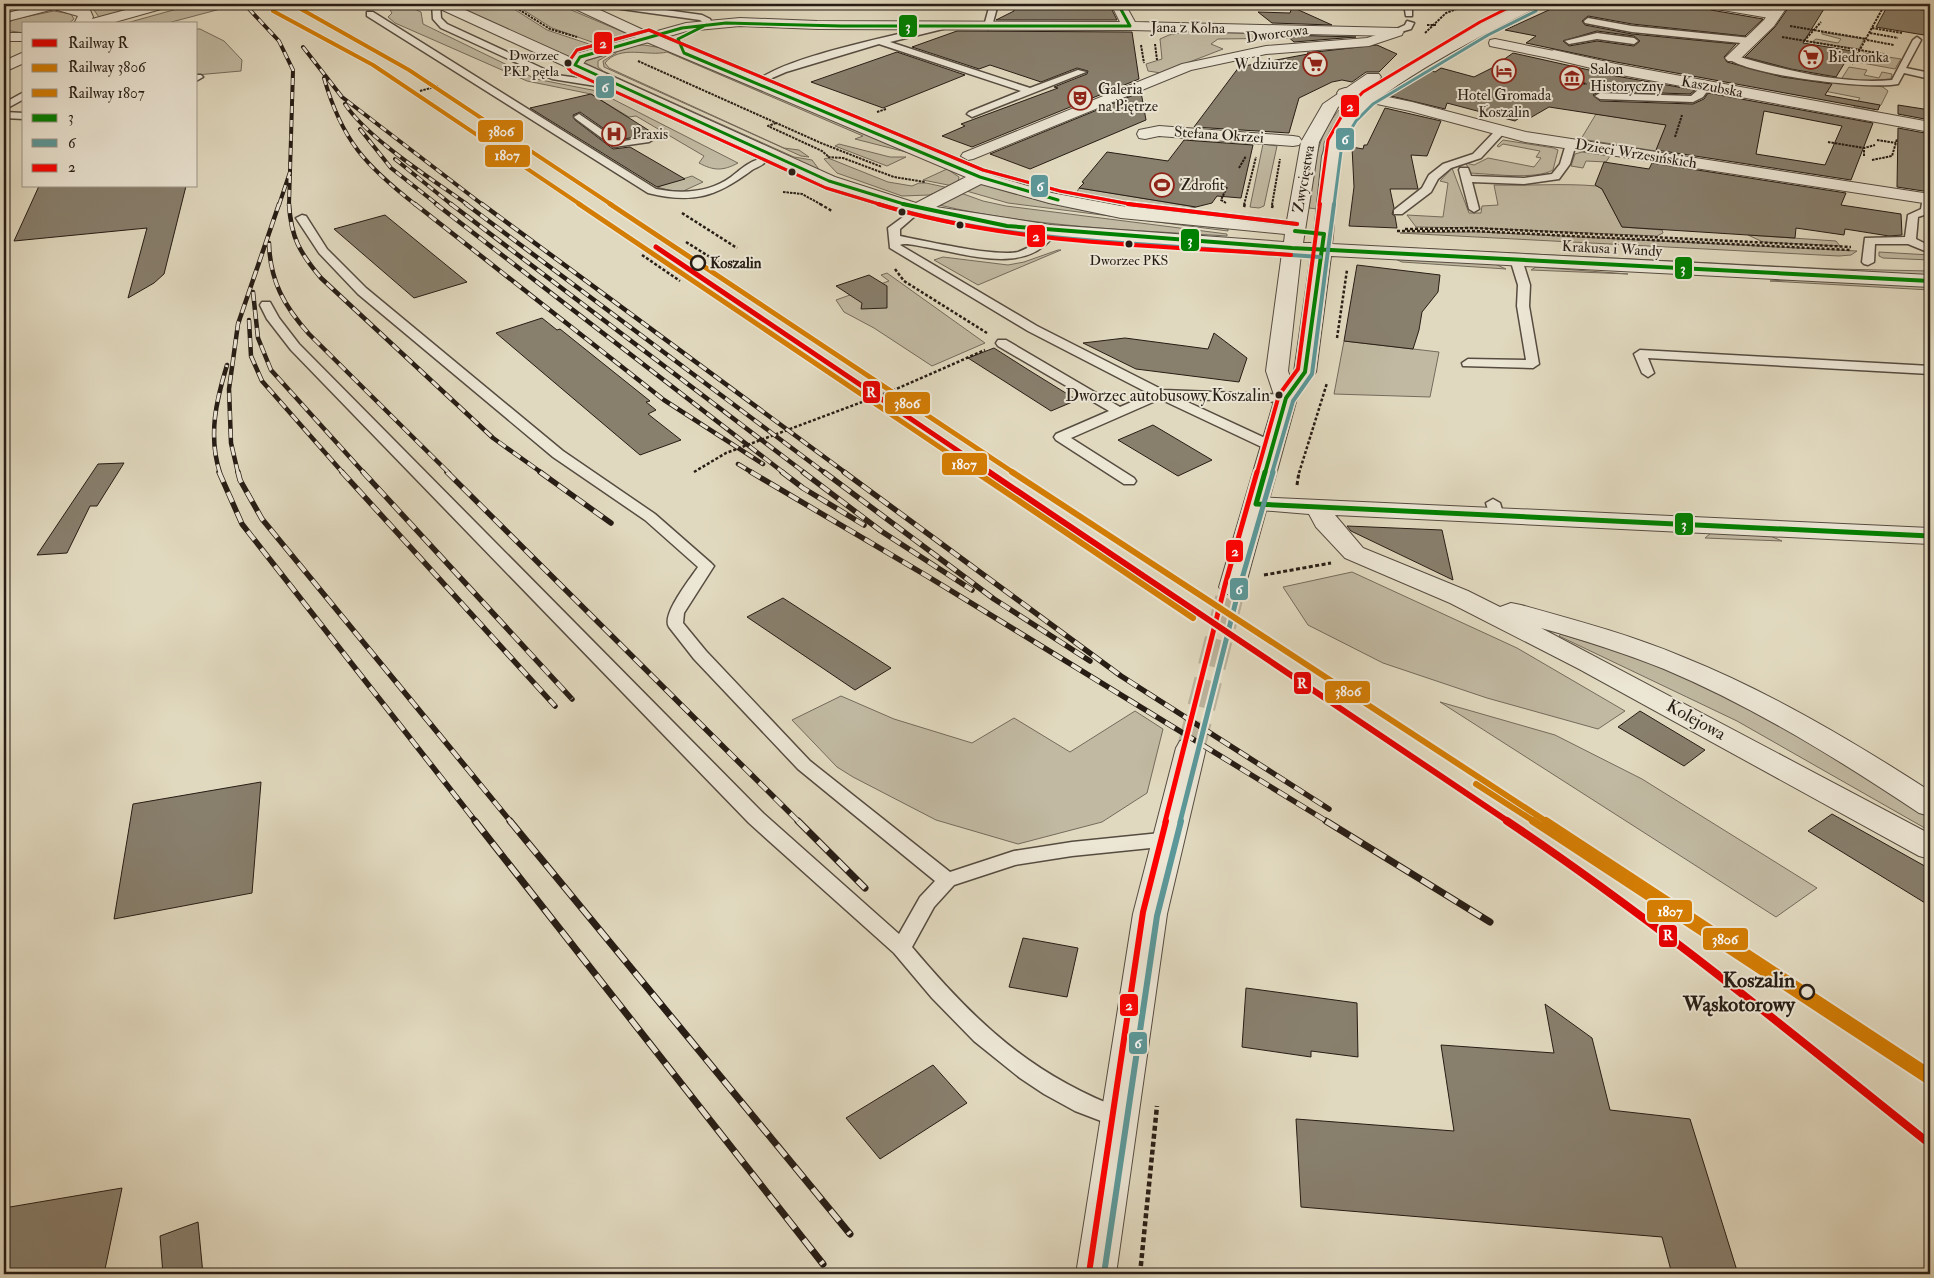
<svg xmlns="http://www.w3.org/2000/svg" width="1934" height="1278" font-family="'IM FELL Double Pica',serif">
	<rect width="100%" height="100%" fill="#e1d9bf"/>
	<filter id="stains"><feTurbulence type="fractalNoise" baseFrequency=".004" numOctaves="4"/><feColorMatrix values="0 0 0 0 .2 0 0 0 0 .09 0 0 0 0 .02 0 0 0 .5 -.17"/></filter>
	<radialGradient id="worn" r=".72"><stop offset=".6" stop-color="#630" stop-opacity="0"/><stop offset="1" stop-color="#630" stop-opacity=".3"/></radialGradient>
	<path fill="#c1b9a2" stroke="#746b5c" d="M 152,4 L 99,17 L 94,10 L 78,5 Z
		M 195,4 L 223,4 L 228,7 L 164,24 L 123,24 Z
		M 379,4 L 404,4 L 421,12 L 423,24 L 536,79 L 597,91 L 738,163 C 723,171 714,171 699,163 L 704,156 L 636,116 L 629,117 L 591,94 L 527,81 L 395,23 L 388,17 L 392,13 L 388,7 Z
		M 452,4 L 506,4 L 547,30 L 601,48 L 569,57 Z
		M 514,4 L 557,4 L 635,37 L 606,47 L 552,28 Z
		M 1515,4 L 1522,4 L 1483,23 L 1451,42 L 1446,41 L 1478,21 Z
		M 54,11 L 71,14 L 74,19 L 68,24 L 24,24 L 24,33 L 4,30 L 4,25 L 15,19 Z
		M 196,29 L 200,29 L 224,41 L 242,60 L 241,71 L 196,75 Z
		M 1185,32 L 1296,34 L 1298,35 L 1298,38 L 1218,39 L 1211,44 L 1223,49 L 1161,73 L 1148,71 L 1146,64 L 1162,59 L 1160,39 L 1169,35 Z
		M 1822,32 L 1826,33 L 1864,39 L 1859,49 L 1812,42 L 1816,39 L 1838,43 L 1841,39 L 1822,34 Z
		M 644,45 L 662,48 L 906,152 L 855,139 L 863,136 L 667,52 C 648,57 620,44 605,63 L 609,68 L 784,148 L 799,150 L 809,157 L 801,156 L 604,67 L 603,61 L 616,53 L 616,51 L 628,46 Z
		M 1440,45 L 1445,46 L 1371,88 L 1368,87 Z
		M 611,53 L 598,61 L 598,67 L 603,71 L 794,157 L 812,160 L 821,172 L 583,62 Z
		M 1863,53 L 1901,59 L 1895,69 L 1857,62 Z
		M 1849,67 L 1867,70 L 1864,75 L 1879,78 L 1882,72 L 1892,74 L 1891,79 L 1864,81 L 1842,78 Z
		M 1828,78 L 1883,87 L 1888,91 L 1881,105 L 1873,111 L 1854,107 L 1860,98 L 1819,90 Z
		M 1350,104 L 1331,129 L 1324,143 L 1317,209 L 1309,208 C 1314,175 1314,142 1335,115 C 1339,110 1342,105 1350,104 Z
		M 1596,114 L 1667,125 L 1656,151 L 1581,139 Z
		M 1503,140 L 1554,148 L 1558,150 L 1553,170 C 1536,180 1491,174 1470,173 L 1466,163 L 1474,165 L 1488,158 L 1534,167 L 1541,158 L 1536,157 L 1540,151 L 1503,144 L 1499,147 L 1497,146 Z
		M 839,144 L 890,157 L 906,157 L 887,166 L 835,146 Z
		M 1263,144 L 1277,146 L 1264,206 L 1259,208 L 1250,207 Z
		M 1582,152 L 1610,156 L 1606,162 L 1586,161 L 1583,168 L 1571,166 L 1575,154 Z
		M 828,158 L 888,182 L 912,186 L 919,183 L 926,183 L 949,188 L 929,195 L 902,196 L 837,173 L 824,159 Z
		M 1452,168 L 1469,213 L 1481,213 L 1482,206 L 1498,205 L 1494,185 C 1528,186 1562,183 1597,186 L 1602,189 L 1622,227 L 1662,230 L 1663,233 L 1657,236 L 1478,228 L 1416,227 L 1407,215 L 1443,217 L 1448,183 L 1440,181 Z
		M 947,169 L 959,177 L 958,182 L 953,186 L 923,180 Z
		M 692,176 L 703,182 L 679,193 L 657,187 Z
		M 979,183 L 1048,203 L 1101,214 L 1228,229 L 1228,231 L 1008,203 L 963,190 Z
		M 1079,188 L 1196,207 L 1188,209 L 1132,202 L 1077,192 Z
		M 958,192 L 983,201 L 1006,206 L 1227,234 L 1227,236 C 1131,230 1033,227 939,205 Z
		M 1467,232 L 1480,232 L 1857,251 L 1851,255 L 1839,256 L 1400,233 Z
		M 1748,235 L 1836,241 L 1840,246 L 1763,242 Z
		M 1390,247 L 1834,269 L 1930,271 L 1930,276 L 1390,249 Z
		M 1058,250 L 1061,250 L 978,285 L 934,260 L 943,257 L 1008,265 L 1024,262 Z
		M 1879,252 L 1930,255 L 1930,260 L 1883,258 L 1879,256 Z
		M 1393,258 L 1495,264 L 1506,269 L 1402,262 Z
		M 1536,267 L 1628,274 L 1531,270 Z
		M 887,273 L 985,343 L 932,366 L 874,328 L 844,312 L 836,300 L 889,281 L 881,275 Z
		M 1798,279 L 1930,286 L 1930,290 L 1770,281 Z
		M 1344,341 L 1439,352 L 1430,397 L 1334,394 Z
		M 1711,533 L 1768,535 L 1782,541 L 1705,538 Z
		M 1352,572 L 1517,648 L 1625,711 L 1598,729 L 1487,698 L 1383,663 L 1308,625 L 1283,587 Z
		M 1561,634 L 1671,668 L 1853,762 L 1930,812 L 1930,831 L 1737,721 L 1559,636 Z
		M 841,696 L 894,719 L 972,743 L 1014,718 L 1070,752 L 1135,711 L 1163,729 L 1147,793 L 1102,822 L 1018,844 L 936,820 L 853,777 L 837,767 L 792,720 Z
		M 1440,702 L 1555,735 L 1642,779 L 1817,888 L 1776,917 Z"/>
	<path fill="#887f6d" stroke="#271d15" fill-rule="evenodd" d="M 1013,4 L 1109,4 L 1117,20 L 996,20 L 1014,11 Z
		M 1562,4 L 1637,4 L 1660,9 L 1661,4 L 1703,4 L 1711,10 L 1763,19 L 1745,36 L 1632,24 L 1588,16 L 1582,21 L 1585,25 L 1632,34 L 1736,44 L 1724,57 L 1727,62 L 1782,77 L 1832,84 L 1825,95 L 1880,105 L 1878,110 L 1616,62 L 1526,43 L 1536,36 L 1505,30 ZM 1597,31 L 1634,36 L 1640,41 L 1634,46 L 1597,41 L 1569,46 L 1563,41 Z
		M 1791,4 L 1827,4 L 1803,43 L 1852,51 L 1836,77 L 1791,69 L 1745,57 L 1775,27 Z
		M 1888,5 L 1930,11 L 1930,36 L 1876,27 Z
		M 1292,7 L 1332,25 L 1272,23 L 1258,12 L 1290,13 Z
		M 957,31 L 1132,32 L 1139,79 L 972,147 L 942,136 L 965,126 L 961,124 L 1058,88 L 1054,87 L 1087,74 L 1088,71 L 1077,68 L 1041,82 L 990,65 L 979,69 L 912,47 Z
		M 1286,35 L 1356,37 L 1294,42 Z
		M 1377,45 L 1397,54 L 1379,72 L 1366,72 L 1352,82 L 1342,80 L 1332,82 L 1299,98 L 1289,133 L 1194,127 L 1239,67 L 1308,54 L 1307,53 Z
		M 897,52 L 965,75 L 883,108 L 811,82 Z
		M 1513,53 L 1616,76 L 1695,90 L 1690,94 L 1600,91 L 1593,95 L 1600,101 L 1693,104 L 1704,99 L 1708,93 L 1873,123 L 1851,180 L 1656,150 L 1666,125 L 1549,107 L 1530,118 L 1522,116 L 1515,121 L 1447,103 L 1445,109 L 1391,96 L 1393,91 L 1428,69 L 1435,72 L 1441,68 L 1474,77 L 1492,68 ZM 1764,111 L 1842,126 L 1825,165 L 1756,154 Z
		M 1141,92 L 1146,120 L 1030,169 L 990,154 Z
		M 591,94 L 653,133 L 620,140 L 580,112 L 573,115 L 575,120 L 613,149 L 630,147 L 685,179 L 657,187 L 530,108 Z
		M 1898,105 L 1930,110 L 1930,120 L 1898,114 Z
		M 1385,108 L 1441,121 L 1427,156 L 1411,155 L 1418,189 L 1390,189 L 1394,208 L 1392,214 L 1395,216 L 1397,228 L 1349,226 L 1354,187 L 1352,147 L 1363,149 L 1364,145 L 1367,145 Z
		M 1898,128 L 1930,134 L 1930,192 L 1897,187 Z
		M 1184,140 L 1253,145 L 1241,198 L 1217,196 L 1212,203 L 1196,207 L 1079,188 L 1084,183 L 1082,182 L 1107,152 L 1168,161 Z
		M 1604,162 L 1649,169 L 1652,163 L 1846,193 L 1841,205 L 1901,214 L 1902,235 L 1889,236 L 1845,229 L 1844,235 L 1796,228 L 1795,238 L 1622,227 L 1602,189 L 1595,185 Z
		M 39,186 L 186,186 L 164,274 L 154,283 L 128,298 L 147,228 L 14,241 Z
		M 385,215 L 467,282 L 414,298 L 334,229 Z
		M 1357,265 L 1440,275 L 1438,292 L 1422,312 L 1419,330 L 1413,349 L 1344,341 Z
		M 869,275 L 887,286 L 887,308 L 861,309 L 862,303 L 836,286 Z
		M 542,318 L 557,330 L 560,329 L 650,401 L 646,402 L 656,410 L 648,414 L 681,440 L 640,455 L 496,333 Z
		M 1214,333 L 1247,358 L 1239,382 L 1136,369 L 1083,343 L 1125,338 L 1208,349 Z
		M 994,348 L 1027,369 L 1077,400 L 1051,411 L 968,358 Z
		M 1153,425 L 1212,460 L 1178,476 L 1118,440 Z
		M 124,463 L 97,506 L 90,506 L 67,553 L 37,555 L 98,464 Z
		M 1347,526 L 1442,530 L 1453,580 L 1351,531 Z
		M 783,598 L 891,668 L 855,690 L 747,617 Z
		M 1640,711 L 1705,750 L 1684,766 L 1618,727 Z
		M 261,782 L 252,893 L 114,919 L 133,804 Z
		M 1832,814 L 1930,869 L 1930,906 L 1808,831 Z
		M 1023,938 L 1078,948 L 1067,997 L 1009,987 Z
		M 1246,988 L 1357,1003 L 1358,1057 L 1311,1051 L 1311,1057 L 1242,1047 Z
		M 1545,1004 L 1592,1038 L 1610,1110 L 1690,1119 L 1738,1274 L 1672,1274 L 1662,1237 L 1301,1207 L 1296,1119 L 1454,1131 L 1441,1045 L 1554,1053 Z
		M 933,1065 L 967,1103 L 880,1159 L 846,1118 Z
		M 122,1188 L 104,1274 L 4,1274 L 4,1208 Z
		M 198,1222 L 203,1274 L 163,1274 L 160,1236 Z"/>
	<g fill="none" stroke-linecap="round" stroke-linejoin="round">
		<path stroke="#bcb39d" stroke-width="28" stroke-dasharray="28 14" stroke-linecap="butt" d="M 1191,748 L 1232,587"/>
		<g stroke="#564c40" stroke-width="3">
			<path id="service" d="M 432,4 L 440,4 L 441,18 L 447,24 L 557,75 L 621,84 L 626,87 L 621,90 L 552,79 L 441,28 L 433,19 Z
				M 603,4 L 622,4 L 702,15 L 710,19 L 712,24 L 708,27 L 700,20 L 607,7 Z
				M 990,4 L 998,4 L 992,26 L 988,29 L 984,26 Z
				M 1404,4 L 1412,4 L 1412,16 L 1406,16 Z
				M 367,12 L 373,12 L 656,189 C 681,194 709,193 731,177 C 740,170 748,162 760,159 L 765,162 C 762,166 757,167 752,170 C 716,197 693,204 648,193 L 367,16 Z
				M 1588,18 L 1632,26 L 1751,38 L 1755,41 L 1751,44 L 1632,32 L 1585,23 L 1584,21 Z
				M 1407,21 L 1414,23 L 1411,29 L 1394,34 L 1394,30 L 1405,25 Z
				M 944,23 L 948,26 L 947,28 L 890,42 L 1030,88 L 1078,70 L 1086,72 L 972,117 L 967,114 L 969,112 L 1021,91 L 879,44 L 786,72 L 772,78 L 762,86 L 754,84 C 778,57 905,34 944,23 Z
				M 1597,33 L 1634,38 L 1638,41 L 1634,44 L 1597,39 L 1569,44 L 1565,41 Z
				M 1917,37 L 1921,40 L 1906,68 L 1930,73 L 1930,79 L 1904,73 L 1898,84 C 1873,90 1745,75 1728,58 L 1733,55 C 1781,69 1841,85 1892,80 L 1913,40 Z
				M 196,75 L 201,75 L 203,77 L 196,81 Z
				M 1706,83 L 1711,86 L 1703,97 L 1693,102 L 1600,99 L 1595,96 L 1600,93 L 1691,96 Z
				M 24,92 L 24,99 L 4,110 L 4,103 Z
				M 4,112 L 24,113 L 24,119 L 4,118 Z
				M 579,114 L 620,142 L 649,136 L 654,139 L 649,142 L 614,147 L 576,119 L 574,117 Z
				M 1496,130 L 1505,132 L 1481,158 L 1451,168 L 1438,179 L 1431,192 L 1402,214 L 1394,214 L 1394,210 L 1422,188 L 1429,175 L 1443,164 L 1473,154 Z
				M 1571,141 L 1576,144 L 1570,164 L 1559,179 L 1524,184 L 1472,182 L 1479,209 L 1474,212 L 1469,209 L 1459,170 L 1460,168 L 1468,168 L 1471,176 L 1524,178 L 1552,174 L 1560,164 L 1566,144 Z
				M 1923,197 L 1930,197 L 1930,213 L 1918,217 L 1916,239 L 1930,246 L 1930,253 L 1908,244 L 1875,244 L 1874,262 L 1868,265 L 1864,264 L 1862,262 L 1865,238 L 1905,237 L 1908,215 L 1921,209 Z
				M 918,206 L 923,209 L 900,229 L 900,236 C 925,241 996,257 1018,252 C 1031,248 1039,240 1047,229 L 1055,229 L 1057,231 C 1029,277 968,254 925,247 C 918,246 905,242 900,245 L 1037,326 L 1163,390 L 1291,395 L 1293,398 L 1291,401 L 1286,402 L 1181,399 L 1278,444 L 1280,447 L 1278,450 L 1268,450 L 1160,399 L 1071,438 L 1134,478 L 1136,481 L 1134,484 L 1124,484 L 1056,440 L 1054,437 L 1056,434 L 1109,411 L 998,346 L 996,343 L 998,340 L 1006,340 L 1120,407 L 1150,394 L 1028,331 L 890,248 L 888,228 Z
				M 302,215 L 306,216 L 327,249 L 366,288 L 563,451 L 655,514 L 711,563 L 714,566 L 684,613 L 683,623 L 706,651 L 810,761 L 950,872 L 1014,851 L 1072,842 L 1170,832 L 1177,834 L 1179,839 L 1177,844 L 1170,846 L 1072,856 L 1015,865 L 954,885 L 934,907 L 912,947 C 974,1021 1032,1076 1125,1110 L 1128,1117 L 1125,1124 L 1117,1126 L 1109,1124 L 1075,1111 L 1044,1094 L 1020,1078 L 974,1041 L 932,998 L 894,953 L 749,823 L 291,350 L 267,319 L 260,305 L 262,302 L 270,302 L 279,318 L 299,344 L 763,813 L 899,934 L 920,897 L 935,881 L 798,769 L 694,659 L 669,627 C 661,615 690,579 698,567 L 645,520 L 553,457 L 358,294 L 319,253 L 296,218 Z
				M 1516,256 L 1522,259 L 1530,285 L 1529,306 L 1539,364 L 1533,368 L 1463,366 L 1462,363 L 1468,359 L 1526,360 L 1517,306 L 1518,285 L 1510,259 Z
				M 1640,350 L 1930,366 L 1930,374 L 1648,358 L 1654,373 L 1648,377 L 1642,373 L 1634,354 Z
				M 1493,499 L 1500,503 L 1504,516 L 1502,519 L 1497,520 L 1490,516 L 1486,503 Z"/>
		</g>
		<g stroke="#564c40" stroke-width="2">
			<path id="pedestrian" d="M 1705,4 L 1731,4 L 1775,11 L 1781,15 L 1775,19 L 1711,8 Z
				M 1397,28 L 1403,32 L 1402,35 L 1369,46 L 1266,54 L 1191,70 L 973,159 L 968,160 L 961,156 L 963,153 L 1182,64 L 1266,46 L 1367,38 Z
				M 1495,39 L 1554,51 L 1561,55 L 1554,59 L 1490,46 L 1489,43 L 1490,40 Z"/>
		</g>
		<g stroke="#564c40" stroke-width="2">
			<path id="minor" d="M 1111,4 L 1125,4 L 1135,22 L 1397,28 L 1404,32 L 1397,36 L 1130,30 L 817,29 L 740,26 L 687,31 L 586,60 L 580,68 L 575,70 L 567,65 L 575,54 L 686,23 L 740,18 L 817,21 L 1120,22 Z
				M 1775,4 L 1789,4 L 1774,26 L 1738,61 L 1728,61 L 1725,58 L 1728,55 L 1764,20 Z
				M 1554,50 L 1616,64 L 1930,122 L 1930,132 L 1616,74 L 1549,58 L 1546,55 L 1549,52 Z
				M 1345,88 L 1412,102 L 1526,132 L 1930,194 L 1930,204 L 1525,142 L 1410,111 L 1339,96 L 1337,93 L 1339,90 Z
				M 1159,126 L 1293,136 L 1299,137 L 1302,141 L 1299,145 L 1293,146 L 1159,136 L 1145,139 L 1139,138 L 1137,134 L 1139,130 Z
				M 1256,497 L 1930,528 L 1930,544 L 1335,515 L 1363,548 L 1468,591 L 1500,607 L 1511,603 L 1521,605 C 1575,620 1631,635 1683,657 C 1770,692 1851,740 1930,791 L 1930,816 L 1919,813 C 1838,759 1754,707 1664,669 C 1624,653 1583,640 1541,628 L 1930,834 L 1930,859 L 1919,856 L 1579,669 L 1450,603 L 1345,558 L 1316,527 L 1309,514 L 1247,509 L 1244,504 L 1247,499 Z"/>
		</g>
		<g stroke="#564c40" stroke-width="2">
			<path id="tertiary" d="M 42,4 L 66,4 L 90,10 L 93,17 L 92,19 L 148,4 L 170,4 L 168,7 L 108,24 L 74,24 L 78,16 L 54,9 L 4,22 L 4,14 Z
				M 434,4 L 452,4 L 835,177 L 916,203 L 966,177 L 642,40 L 571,7 L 569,4 L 587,4 L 652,34 L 994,176 L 1052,193 L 1121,206 L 1286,226 L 1301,142 L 1323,104 L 1367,74 L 1379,74 L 1381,77 L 1379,80 L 1338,107 L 1319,142 L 1303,243 L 1313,243 L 1322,156 L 1332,130 L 1351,104 L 1377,85 L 1479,25 L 1522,4 L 1540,4 L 1538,7 C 1496,28 1367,92 1348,131 C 1332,165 1337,208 1332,244 L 1930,275 L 1930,287 L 1331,256 L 1316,372 L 1297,398 L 1245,587 L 1241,593 L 1232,595 L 1223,593 L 1219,587 L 1275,398 L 1266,371 L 1282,253 L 1051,237 L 960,224 L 911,213 L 823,185 L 436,7 ZM 981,184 L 1049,203 L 1121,218 L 1285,234 L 1284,242 L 1051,225 L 936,207 ZM 1301,254 L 1311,255 L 1294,372 L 1290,377 L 1288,371 Z
				M 4,33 L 24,33 L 24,41 L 4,41 Z
				M 24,52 L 24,63 L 4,72 L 4,61 Z
				M 1191,738 L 1202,741 L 1206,748 L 1167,914 L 1116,1274 L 1076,1274 L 1133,914 L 1176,748 L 1180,741 Z"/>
		</g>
		<path stroke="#271d15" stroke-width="2" stroke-dasharray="2.5 1" stroke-linecap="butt" d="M 510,4 L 550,29 L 577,37
			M 1887,4 L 1930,10
			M 1909,4 L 1930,7
			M 184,6 L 193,4
			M 1427,25 L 1436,25
			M 1790,26 L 1867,39
			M 1872,28 L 1902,33
			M 1425,33 L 1446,13 L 1470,4
			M 1870,33 L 1898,38
			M 1782,37 L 1889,55
			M 1867,40 L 1894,45
			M 1804,41 L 1821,22
			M 1155,44 L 1157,60
			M 1141,45 L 1144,63
			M 638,61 L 821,143 L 882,167
			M 1852,64 L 1885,4
			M 1569,78 L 1566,80 L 1587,84
			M 420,91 L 438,86
			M 877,112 L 886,109
			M 776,123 L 768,126 L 822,151 L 829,157
			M 1675,137 L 1682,115
			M 1877,140 L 1896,143
			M 1828,142 L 1864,148
			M 1864,156 L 1864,148 L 1875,145
			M 828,157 L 843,158 L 894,177 L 925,182
			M 1872,160 L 1892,156 L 1897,139
			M 1239,168 L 1246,156
			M 783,192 L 802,194 L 822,205
			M 1226,203 L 1221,200 L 1227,187
			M 1244,205 L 1256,157
			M 1272,205 L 1280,159"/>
		<path stroke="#271d15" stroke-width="2.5" stroke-dasharray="3 2" stroke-linecap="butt" d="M 820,204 L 832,211
			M 1244,207 L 1245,204
			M 1272,208 L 1273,204
			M 682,213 L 737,248
			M 1405,229 L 1473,228 L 1851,247
			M 1397,231 L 1473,231 L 1850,250
			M 686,242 L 726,267
			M 642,255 L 680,281
			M 895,269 L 904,281 L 987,333
			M 1337,338 L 1347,270
			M 694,472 L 726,453 L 894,390 L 985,350
			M 1299,473 L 1327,383"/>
		<path stroke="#271d15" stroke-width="3" stroke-dasharray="4 2.5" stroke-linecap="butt" d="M 1297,485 L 1299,472
			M 1264,575 L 1331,563"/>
		<path stroke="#271d15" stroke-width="4.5" stroke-dasharray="5 3" stroke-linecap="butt" d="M 1140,1274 L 1157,1106"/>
		<use href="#service" fill="#ece6d5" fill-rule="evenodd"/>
		<use href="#pedestrian" fill="#ece6d5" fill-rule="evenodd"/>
		<use href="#minor" fill="#ece6d5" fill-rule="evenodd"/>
		<use href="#tertiary" fill="#ece6d5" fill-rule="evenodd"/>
		<g stroke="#271d15" stroke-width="4">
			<path id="rail-far3" d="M 249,9 L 279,41 L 293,70 L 289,205
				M 303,47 L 342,97 L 483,205
				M 324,78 C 342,141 366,166 416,205
				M 345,104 C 368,139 432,179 468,205
				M 360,129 L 391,168 L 438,205
				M 395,159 L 452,205
				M 279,205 L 290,172"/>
		</g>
		<g stroke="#271d15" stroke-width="4.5">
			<path id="rail-far2" d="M 289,204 C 291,238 300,253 321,278 L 493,438 L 542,473
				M 415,204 L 664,400 L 763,464
				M 436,204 L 784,473
				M 451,204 L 805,473
				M 466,204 L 825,473
				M 482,204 L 846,473
				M 269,243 C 270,281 284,306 309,334 L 449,473
				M 253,292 L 258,338 L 271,370 L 364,473
				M 249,320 L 251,356 L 262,381 L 343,473
				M 738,464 L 753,473
				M 220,473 C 208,436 216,401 227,365
				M 238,473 L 231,443 L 229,389 L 238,324 L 279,204"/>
		</g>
		<g stroke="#271d15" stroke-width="5.5">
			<path id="rail-far1" d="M 219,472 L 242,524 L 476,822
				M 238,472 L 240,480 L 262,519 L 511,822
				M 342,472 L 555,706
				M 363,472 L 572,699
				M 447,472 L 799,822
				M 540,472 L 611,523
				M 751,472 L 927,576 L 1328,822
				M 782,472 L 803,488 L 864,525
				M 803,472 L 881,531 L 972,590
				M 824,472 L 994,599 L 1090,661
				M 844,472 L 1121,676 L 1329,809"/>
		</g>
		<g stroke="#271d15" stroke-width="7">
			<path id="rail" d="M 475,821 L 823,1264
				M 510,821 L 850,1234
				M 798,821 L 865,888
				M 1326,821 L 1490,922"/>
		</g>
		<use href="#rail-far3" stroke="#ece6d5" stroke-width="2.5" stroke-dasharray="7" stroke-linecap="butt"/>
		<use href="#rail-far2" stroke="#ece6d5" stroke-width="3" stroke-dasharray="9" stroke-linecap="butt"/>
		<use href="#rail-far1" stroke="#ece6d5" stroke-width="4" stroke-dasharray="11" stroke-linecap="butt"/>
		<use href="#rail" stroke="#ece6d5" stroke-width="5" stroke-dasharray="14" stroke-linecap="butt"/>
		<g stroke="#ece6d5" stroke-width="5.5">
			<path id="bus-1-far2" d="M 706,25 L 678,39 L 684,53 L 980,177 L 1058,200
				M 907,205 L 829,181 L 575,65 L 580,57 L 682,28 L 726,23 L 841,26 L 1130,26 L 1118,4"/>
		</g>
		<g stroke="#ece6d5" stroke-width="7">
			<path id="bus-1-far1" d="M 903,204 L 1007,226 L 1292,248 L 1930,281
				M 1265,473 L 1286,398 L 1305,372 L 1324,234 L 1295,231"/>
		</g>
		<g stroke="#ece6d5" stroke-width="9">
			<path id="bus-1" d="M 1265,472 L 1256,504 L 1930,536"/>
		</g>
		<g stroke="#ece6d5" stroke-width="5.5">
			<path id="bus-2-far3" d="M 882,205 L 826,188 L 572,72 L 568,68 L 568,63 L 577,50 L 649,30 L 983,170 L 1060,191 L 1135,205
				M 1334,205 L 1342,144 L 1356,121 L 1373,104 L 1488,35 L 1536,11"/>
		</g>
		<g stroke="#ece6d5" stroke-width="7">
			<path id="bus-2-far2" d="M 878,204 C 963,230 1050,238 1137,244 C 1198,248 1259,253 1320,257
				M 1128,204 L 1297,224
				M 1272,473 L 1293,401 L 1312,374 L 1334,204"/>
		</g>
		<g stroke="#ece6d5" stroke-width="9">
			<path id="bus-2-far1" d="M 1180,822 L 1239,589 L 1273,472"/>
		</g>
		<g stroke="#ece6d5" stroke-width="10">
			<path id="bus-2" d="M 1104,1274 L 1157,916 L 1181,821"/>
		</g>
		<g stroke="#ece6d5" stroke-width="5.5">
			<path id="bus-3-far3" d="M 882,205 L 826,188 L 572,72 L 568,68 L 568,63 L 577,50 L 649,30 L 983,170 L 1060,191 L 1135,205
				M 1319,205 L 1328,140 L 1344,112 L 1363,92 L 1480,22 L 1516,4"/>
		</g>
		<g stroke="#ece6d5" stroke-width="7">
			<path id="bus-3-far2" d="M 878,204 C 1011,245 1154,245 1291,255
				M 1128,204 L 1297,224
				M 1257,473 L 1279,395 L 1298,369 L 1320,204"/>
		</g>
		<g stroke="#ece6d5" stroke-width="9">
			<path id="bus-3-far1" d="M 1165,822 L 1225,585 L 1257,472"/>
		</g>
		<g stroke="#ece6d5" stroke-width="10">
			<path id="bus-3" d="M 1089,1273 L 1143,912 L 1166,821"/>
		</g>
		<use href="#bus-1-far2" stroke="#008000" stroke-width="3"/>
		<use href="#bus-1-far1" stroke="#008000" stroke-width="4"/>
		<use href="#bus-1" stroke="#008000" stroke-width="5"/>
		<use href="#bus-2-far3" stroke="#5c9899" stroke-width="3"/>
		<use href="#bus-2-far2" stroke="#5c9899" stroke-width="4"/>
		<use href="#bus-2-far1" stroke="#5c9899" stroke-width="5"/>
		<use href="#bus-2" stroke="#5c9899" stroke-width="6"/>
		<use href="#bus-3-far3" stroke="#f00" stroke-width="3"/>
		<use href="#bus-3-far2" stroke="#f00" stroke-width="4"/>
		<use href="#bus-3-far1" stroke="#f00" stroke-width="5"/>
		<use href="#bus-3" stroke="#f00" stroke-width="6"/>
		<g stroke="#ece6d5" stroke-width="8">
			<path id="rail-1-far2" d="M 656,247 L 991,473"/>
		</g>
		<g stroke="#ece6d5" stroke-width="10">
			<path id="rail-1-far1" d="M 989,472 L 1509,822"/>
		</g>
		<g stroke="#ece6d5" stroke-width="12">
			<path id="rail-1" d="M 1507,821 C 1655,920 1791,1033 1930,1144"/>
		</g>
		<g stroke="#ece6d5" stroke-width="6">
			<path id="rail-2-far3" d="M 292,4 L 409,70 L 612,205"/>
		</g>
		<g stroke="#ece6d5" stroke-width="8">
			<path id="rail-2-far2" d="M 610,204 L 1014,473"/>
		</g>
		<g stroke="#ece6d5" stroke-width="10">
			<path id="rail-2-far1" d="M 1012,472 L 1547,822"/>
		</g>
		<g stroke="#ece6d5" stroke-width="12">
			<path id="rail-2" d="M 1546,821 L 1930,1073"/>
		</g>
		<g stroke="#ece6d5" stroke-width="6">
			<path id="rail-3-far3" d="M 273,11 L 373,65 L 581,205"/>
		</g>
		<g stroke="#ece6d5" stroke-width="8">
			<path id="rail-3-far2" d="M 579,204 L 978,473"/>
		</g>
		<g stroke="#ece6d5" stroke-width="10">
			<path id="rail-3-far1" d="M 976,472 L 1193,618
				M 1476,784 L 1535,822"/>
		</g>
		<g stroke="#ece6d5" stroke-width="12">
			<path id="rail-3" d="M 1533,821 L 1926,1079"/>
		</g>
		<use href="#rail-1-far2" stroke="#e50000" stroke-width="5"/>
		<use href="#rail-1-far1" stroke="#e50000" stroke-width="6"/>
		<use href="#rail-1" stroke="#e50000" stroke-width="8"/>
		<use href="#rail-2-far3" stroke="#d47d04" stroke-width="4"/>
		<use href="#rail-2-far2" stroke="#d47d04" stroke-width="5"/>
		<use href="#rail-2-far1" stroke="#d47d04" stroke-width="6"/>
		<use href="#rail-2" stroke="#d47d04" stroke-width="8"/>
		<use href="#rail-3-far3" stroke="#d47d04" stroke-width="4"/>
		<use href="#rail-3-far2" stroke="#d47d04" stroke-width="5"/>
		<use href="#rail-3-far1" stroke="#d47d04" stroke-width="6"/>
		<use href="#rail-3" stroke="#d47d04" stroke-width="8"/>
	</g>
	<defs>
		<g id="supermarket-ring" transform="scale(1.25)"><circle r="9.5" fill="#ece6d5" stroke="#8f2418" stroke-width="1.5"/><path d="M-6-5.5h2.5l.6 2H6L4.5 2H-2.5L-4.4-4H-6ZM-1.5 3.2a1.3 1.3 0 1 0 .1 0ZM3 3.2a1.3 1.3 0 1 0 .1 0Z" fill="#8f2418"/></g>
		<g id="hotel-ring" transform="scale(1.25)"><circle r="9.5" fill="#ece6d5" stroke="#8f2418" stroke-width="1.5"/><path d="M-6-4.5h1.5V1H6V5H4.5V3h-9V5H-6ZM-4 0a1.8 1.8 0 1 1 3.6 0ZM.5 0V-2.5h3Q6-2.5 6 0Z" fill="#8f2418"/></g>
		<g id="museum-ring" transform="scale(1.25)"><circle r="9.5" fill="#ece6d5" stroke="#8f2418" stroke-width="1.5"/><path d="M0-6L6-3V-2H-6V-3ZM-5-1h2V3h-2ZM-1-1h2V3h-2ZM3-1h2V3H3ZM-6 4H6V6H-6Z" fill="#8f2418"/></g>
		<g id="theatre-ring" transform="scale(1.25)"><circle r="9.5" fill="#ece6d5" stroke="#8f2418" stroke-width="1.5"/><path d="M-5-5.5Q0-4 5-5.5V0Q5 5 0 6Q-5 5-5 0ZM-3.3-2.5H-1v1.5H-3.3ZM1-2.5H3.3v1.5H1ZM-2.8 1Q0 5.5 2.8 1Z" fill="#8f2418"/></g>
		<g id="hospital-ring" transform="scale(1.25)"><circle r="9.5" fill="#ece6d5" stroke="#8f2418" stroke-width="1.5"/><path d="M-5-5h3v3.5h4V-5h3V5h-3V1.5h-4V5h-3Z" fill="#8f2418"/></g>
		<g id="stadium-ring" transform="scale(1.25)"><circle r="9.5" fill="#ece6d5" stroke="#8f2418" stroke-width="1.5"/><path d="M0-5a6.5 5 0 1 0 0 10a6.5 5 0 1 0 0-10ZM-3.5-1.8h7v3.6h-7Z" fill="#8f2418"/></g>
	</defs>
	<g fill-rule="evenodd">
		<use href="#supermarket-ring" x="1811" y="57"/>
		<use href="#supermarket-ring" x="1315" y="64"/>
		<use href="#hotel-ring" x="1504" y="71"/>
		<use href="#museum-ring" x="1572" y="78"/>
		<use href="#theatre-ring" x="1080" y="98"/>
		<use href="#hospital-ring" x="614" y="134"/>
		<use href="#stadium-ring" x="1162" y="185"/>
	</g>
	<g fill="#271d15" stroke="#ece6d5" stroke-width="2">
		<circle cx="568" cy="63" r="4.5"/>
		<circle cx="792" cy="172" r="4.5"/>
		<circle cx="902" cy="212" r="4.5"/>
		<circle cx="960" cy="225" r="4.5"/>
		<circle cx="1129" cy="244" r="4.5"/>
		<circle cx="1279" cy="395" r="4.5"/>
	</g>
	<g fill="#ece6d5" stroke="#271d15" stroke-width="2.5">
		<circle cx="698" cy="263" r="7"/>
		<circle cx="1807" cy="992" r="7"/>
	</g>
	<g text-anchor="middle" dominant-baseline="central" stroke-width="4" stroke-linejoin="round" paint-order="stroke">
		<g font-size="14" fill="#271d15" stroke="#ece6d5" text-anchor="end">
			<text x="559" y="55">Dworzec<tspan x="559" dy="16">PKP pętla</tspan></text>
			<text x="1129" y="260" text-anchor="middle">Dworzec PKS</text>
		</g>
		<g font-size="15" fill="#271d15" stroke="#ece6d5">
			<text transform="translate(1188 28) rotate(1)">Jana z Kolna</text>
			<text transform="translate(1277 34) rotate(-8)">Dworcowa</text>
			<text transform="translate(1712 87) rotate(11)">Kaszubska</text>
			<text transform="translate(1219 135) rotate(4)">Stefana Okrzei</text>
			<text transform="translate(1636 154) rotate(9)">Dzieci Wrzesińskich</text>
			<text transform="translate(1304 179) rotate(-80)">Zwycięstwa</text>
			<text transform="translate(1612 249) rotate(3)">Krakusa i Wandy</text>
		</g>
		<g font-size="15" fill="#271d15" stroke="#ece6d5" text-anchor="start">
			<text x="1828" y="57">Biedronka</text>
			<text x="1298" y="64" text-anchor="end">W dziurze</text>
			<text x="1590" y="69">Salon<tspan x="1590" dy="17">Historyczny</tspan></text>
			<text x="1098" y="89">Galeria<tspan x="1098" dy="17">na Piętrze</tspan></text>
			<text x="1504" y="95" text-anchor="middle">Hotel Gromada<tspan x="1504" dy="17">Koszalin</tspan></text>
			<text x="632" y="134">Praxis</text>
			<text x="1180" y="185">Zdrofit</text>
		</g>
		<g font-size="15" font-weight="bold" fill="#271d15" stroke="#ece6d5" text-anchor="start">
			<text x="710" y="263">Koszalin</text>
		</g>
		<g font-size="17" fill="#271d15" stroke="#ece6d5" text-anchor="end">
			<text x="1270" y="395">Dworzec autobusowy Koszalin</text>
		</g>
		<g font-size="18" fill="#271d15" stroke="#ece6d5">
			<text transform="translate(1696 720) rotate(29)">Kolejowa</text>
		</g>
		<g font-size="21" font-weight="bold" fill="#271d15" stroke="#ece6d5" text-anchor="end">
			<text x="1795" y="980">Koszalin<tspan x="1795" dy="24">Wąskotorowy</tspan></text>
		</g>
	</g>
	<g stroke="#ece6d5" stroke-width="2">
		<rect x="898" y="14" width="20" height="24" rx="5" fill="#008000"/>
		<rect x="593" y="31" width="20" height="24" rx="5" fill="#f00"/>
		<rect x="595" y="75" width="20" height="24" rx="5" fill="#5c9899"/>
		<rect x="1340" y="94" width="20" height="24" rx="5" fill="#f00"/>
		<rect x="477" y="119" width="47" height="24" rx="5" fill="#d47d04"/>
		<rect x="1335" y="127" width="20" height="24" rx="5" fill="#5c9899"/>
		<rect x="484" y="144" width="47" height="24" rx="5" fill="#d47d04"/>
		<rect x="1030" y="174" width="19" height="24" rx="5" fill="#5c9899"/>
		<rect x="1026" y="224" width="20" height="24" rx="5" fill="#f00"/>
		<rect x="1180" y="228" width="20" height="24" rx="5" fill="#008000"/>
		<rect x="1674" y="256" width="19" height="24" rx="5" fill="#008000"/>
		<rect x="862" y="380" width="19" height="24" rx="5" fill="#e50000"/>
		<rect x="884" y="391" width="47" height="24" rx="5" fill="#d47d04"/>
		<rect x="941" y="452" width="47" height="24" rx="5" fill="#d47d04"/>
		<rect x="1674" y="512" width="20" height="24" rx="5" fill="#008000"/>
		<rect x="1225" y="539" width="19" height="24" rx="5" fill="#f00"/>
		<rect x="1229" y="577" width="20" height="24" rx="5" fill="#5c9899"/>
		<rect x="1293" y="671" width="19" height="24" rx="5" fill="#e50000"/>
		<rect x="1324" y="680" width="47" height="24" rx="5" fill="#d47d04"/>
		<rect x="1646" y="899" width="47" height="24" rx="5" fill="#d47d04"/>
		<rect x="1658" y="924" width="20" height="24" rx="5" fill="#e50000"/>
		<rect x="1702" y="927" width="47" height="24" rx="5" fill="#d47d04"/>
		<rect x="1119" y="993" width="20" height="24" rx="5" fill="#f00"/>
		<rect x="1128" y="1031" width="20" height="24" rx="5" fill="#5c9899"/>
	</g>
	<g font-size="14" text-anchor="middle" font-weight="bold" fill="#fff">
		<text x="908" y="31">3</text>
		<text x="603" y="48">2</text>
		<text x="605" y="92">6</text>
		<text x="1350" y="111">2</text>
		<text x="501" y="136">3806</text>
		<text x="1345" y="144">6</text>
		<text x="507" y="160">1807</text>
		<text x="1040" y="191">6</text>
		<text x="1036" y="241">2</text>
		<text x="1190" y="245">3</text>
		<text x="1683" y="273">3</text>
		<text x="871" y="397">R</text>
		<text x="907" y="408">3806</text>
		<text x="964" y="469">1807</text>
		<text x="1684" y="529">3</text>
		<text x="1235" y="556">2</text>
		<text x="1239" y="594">6</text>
		<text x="1302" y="688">R</text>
		<text x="1348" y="696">3806</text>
		<text x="1670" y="916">1807</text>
		<text x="1668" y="940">R</text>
		<text x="1725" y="944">3806</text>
		<text x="1129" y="1010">2</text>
		<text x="1138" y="1048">6</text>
	</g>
	<rect width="1934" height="1278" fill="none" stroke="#e1d9bf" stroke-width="20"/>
	<rect x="5" y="5" width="1924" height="1268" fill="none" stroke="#271d15" stroke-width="2.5"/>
	<rect x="10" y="10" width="1914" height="1258" fill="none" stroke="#271d15"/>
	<rect x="22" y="22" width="175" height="165" fill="#ece6d5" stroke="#9d9688"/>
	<rect x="32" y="39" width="25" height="8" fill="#e50000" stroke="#9d9688"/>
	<text x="68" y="48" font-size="15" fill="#271d15">Railway R</text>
	<rect x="32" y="64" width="25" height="8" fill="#d47d04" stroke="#9d9688"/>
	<text x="68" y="72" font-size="15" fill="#271d15">Railway 3806</text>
	<rect x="32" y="89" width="25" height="8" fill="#d47d04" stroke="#9d9688"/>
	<text x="68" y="98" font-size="15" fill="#271d15">Railway 1807</text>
	<rect x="32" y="114" width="25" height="8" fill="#008000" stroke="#9d9688"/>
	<text x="68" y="122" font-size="15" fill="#271d15">3</text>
	<rect x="32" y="139" width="25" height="8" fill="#5c9899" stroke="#9d9688"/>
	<text x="68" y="148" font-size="15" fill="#271d15">6</text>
	<rect x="32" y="164" width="25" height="8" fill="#ff0000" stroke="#9d9688"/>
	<text x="68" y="172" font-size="15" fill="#271d15">2</text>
	<rect width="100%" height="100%" filter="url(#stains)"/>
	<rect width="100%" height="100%" fill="url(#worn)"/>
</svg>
